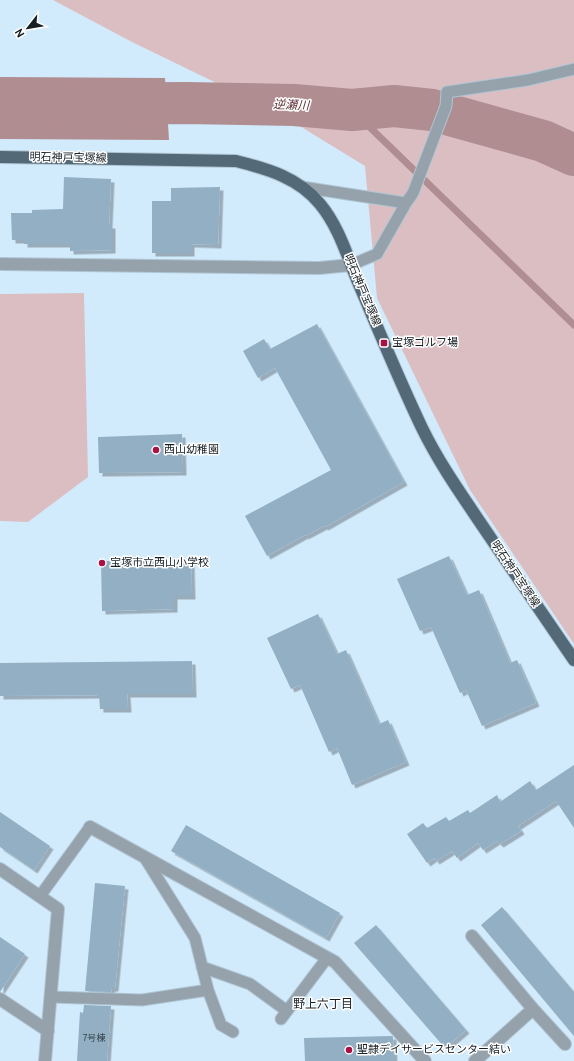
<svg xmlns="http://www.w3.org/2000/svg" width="574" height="1061" font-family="Overpass,'Noto Sans JP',sans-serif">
	<defs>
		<filter id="shadow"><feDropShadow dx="3.5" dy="3.5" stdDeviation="0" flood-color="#0004"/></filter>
	</defs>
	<rect width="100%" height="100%" fill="#d2ebfc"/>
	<path fill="#dbbec1" d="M 53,0 L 574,0 L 574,644 L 470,490 L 377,298 L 365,166 L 280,114 L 132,42 Z
		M 84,293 L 88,477 L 28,522 L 0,521 L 0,294 Z"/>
	<path fill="#b08d91" d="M 0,77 L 165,78 L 169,140 L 0,139 Z"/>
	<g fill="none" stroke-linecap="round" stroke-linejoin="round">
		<path stroke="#b08d91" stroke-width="7" d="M 352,110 L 574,325"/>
		<path stroke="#b08d91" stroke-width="42" d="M 0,104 L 186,103 L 294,105 L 352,110 L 394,106 L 432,110 L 543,141 L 574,155"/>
	</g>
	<path fill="#93afc3" filter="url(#shadow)" d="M 64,177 L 111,179 L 109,225 L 112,225 L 112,250 L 70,251 L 70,244 L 24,244 L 24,240 L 12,240 L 11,213 L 32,213 L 32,210 L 63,209 Z
		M 220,187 L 218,245 L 191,244 L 191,253 L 152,253 L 152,201 L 171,201 L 171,188 Z
		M 317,324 L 404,482 L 325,527 L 324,526 L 305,536 L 305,535 L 267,556 L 245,516 L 331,470 L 275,368 L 258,378 L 243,351 L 264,339 L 270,349 Z
		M 182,434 L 183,472 L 99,473 L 98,437 Z
		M 449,556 L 467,595 L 479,590 L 510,663 L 517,660 L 536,703 L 482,726 L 466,690 L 460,693 L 431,627 L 420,631 L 397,579 Z
		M 191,560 L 192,596 L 174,596 L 174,609 L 102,611 L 101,561 Z
		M 318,614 L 337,654 L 346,650 L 379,724 L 388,720 L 406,762 L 352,785 L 337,748 L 329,752 L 300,685 L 291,689 L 267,638 Z
		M 192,661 L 193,694 L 127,694 L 128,709 L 100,709 L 99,695 L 0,696 L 0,663 Z
		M 574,765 L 574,828 L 556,801 L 518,826 L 521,831 L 500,844 L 497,841 L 483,850 L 478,843 L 457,858 L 452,851 L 436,861 L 434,858 L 427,863 L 407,834 L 423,823 L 427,828 L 446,817 L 449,821 L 468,810 L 470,813 L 497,795 L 500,802 L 530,781 L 536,790 Z
		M 0,812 L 50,846 L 34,870 L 0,847 Z
		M 186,825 L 340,913 L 326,938 L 171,851 Z
		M 95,883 L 125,886 L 115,988 L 112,988 L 111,992 L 85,991 Z
		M 502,907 L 574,992 L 574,1036 L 481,925 Z
		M 376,925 L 466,1030 L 445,1048 L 354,943 Z
		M 0,937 L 25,954 L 0,992 Z
		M 84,1005 L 111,1006 L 107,1061 L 77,1061 L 80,1012 L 83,1013 Z
		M 392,1036 L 393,1037 L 394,1061 L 305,1061 L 304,1038 Z"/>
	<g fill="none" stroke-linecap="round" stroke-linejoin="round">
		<g stroke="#b0c6d5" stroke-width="13">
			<path id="service" d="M 302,187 L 406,203
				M 351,265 L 377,254 L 406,203 L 413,193 L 446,106 L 447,92 L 528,80 L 574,69
				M 145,858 L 195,938 L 208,990 L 221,1025 L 233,1032
				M 40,896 L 90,827
				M 202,967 L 250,984 L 287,1011
				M 51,997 L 142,1000 L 208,990
				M 281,1019 L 327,958"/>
		</g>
		<g stroke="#b0c6d5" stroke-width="14">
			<path id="minor" d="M 0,264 L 319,268 L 351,265
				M 90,827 L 335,962 L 425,1061
				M 0,869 L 58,909 L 45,1061
				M 472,936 L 533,1009 L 565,1044
				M 0,999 L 48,1031
				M 475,1061 L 533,1009"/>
		</g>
		<g stroke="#b0c6d5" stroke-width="14">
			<path id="primary" d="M 0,157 L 236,161 C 268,169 299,178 320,204 C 339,227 347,256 358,282 C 379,331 399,380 422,428 C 441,467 466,501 490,537 C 518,578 546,619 574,660"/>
		</g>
		<use href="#service" stroke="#96a2ab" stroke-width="11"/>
		<use href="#minor" stroke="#96a2ab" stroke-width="12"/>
		<use href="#primary" stroke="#536978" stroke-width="12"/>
	</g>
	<g fill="#a81143" stroke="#fff" stroke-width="1.5">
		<rect x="380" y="339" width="8" height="8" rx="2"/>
		<circle cx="156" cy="450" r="4"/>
		<circle cx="102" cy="563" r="4"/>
		<circle cx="349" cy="1050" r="4"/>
	</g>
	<g text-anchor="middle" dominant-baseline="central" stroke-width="3" stroke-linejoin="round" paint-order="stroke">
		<g font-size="9" fill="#34424c">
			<text x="94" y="1038">7号棟</text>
		</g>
		<g font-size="11" fill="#151e24" stroke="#fff">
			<text transform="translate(68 158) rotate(1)">明石神戸宝塚線</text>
			<text transform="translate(362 290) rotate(67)">明石神戸宝塚線</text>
			<text transform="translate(515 574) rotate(56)">明石神戸宝塚線</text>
		</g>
		<g font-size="11" fill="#151e24" stroke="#fff" text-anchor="start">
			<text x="392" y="343">宝塚ゴルフ場</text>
			<text x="164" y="450">西山幼稚園</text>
			<text x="110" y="563">宝塚市立西山小学校</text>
			<text x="357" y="1050">聖隷デイサービスセンター結い</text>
		</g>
		<g font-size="12" font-style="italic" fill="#613038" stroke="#fff">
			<text transform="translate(291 106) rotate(2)">逆瀬川</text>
		</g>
		<g font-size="12" fill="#151e24" stroke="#fff">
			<text x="323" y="1005">野上六丁目</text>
		</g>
	</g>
	<g transform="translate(28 28) rotate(239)" stroke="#ffffff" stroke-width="3" paint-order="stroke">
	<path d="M0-3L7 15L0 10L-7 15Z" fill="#151e24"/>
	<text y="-6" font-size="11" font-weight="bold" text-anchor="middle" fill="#151e24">N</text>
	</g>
</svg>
